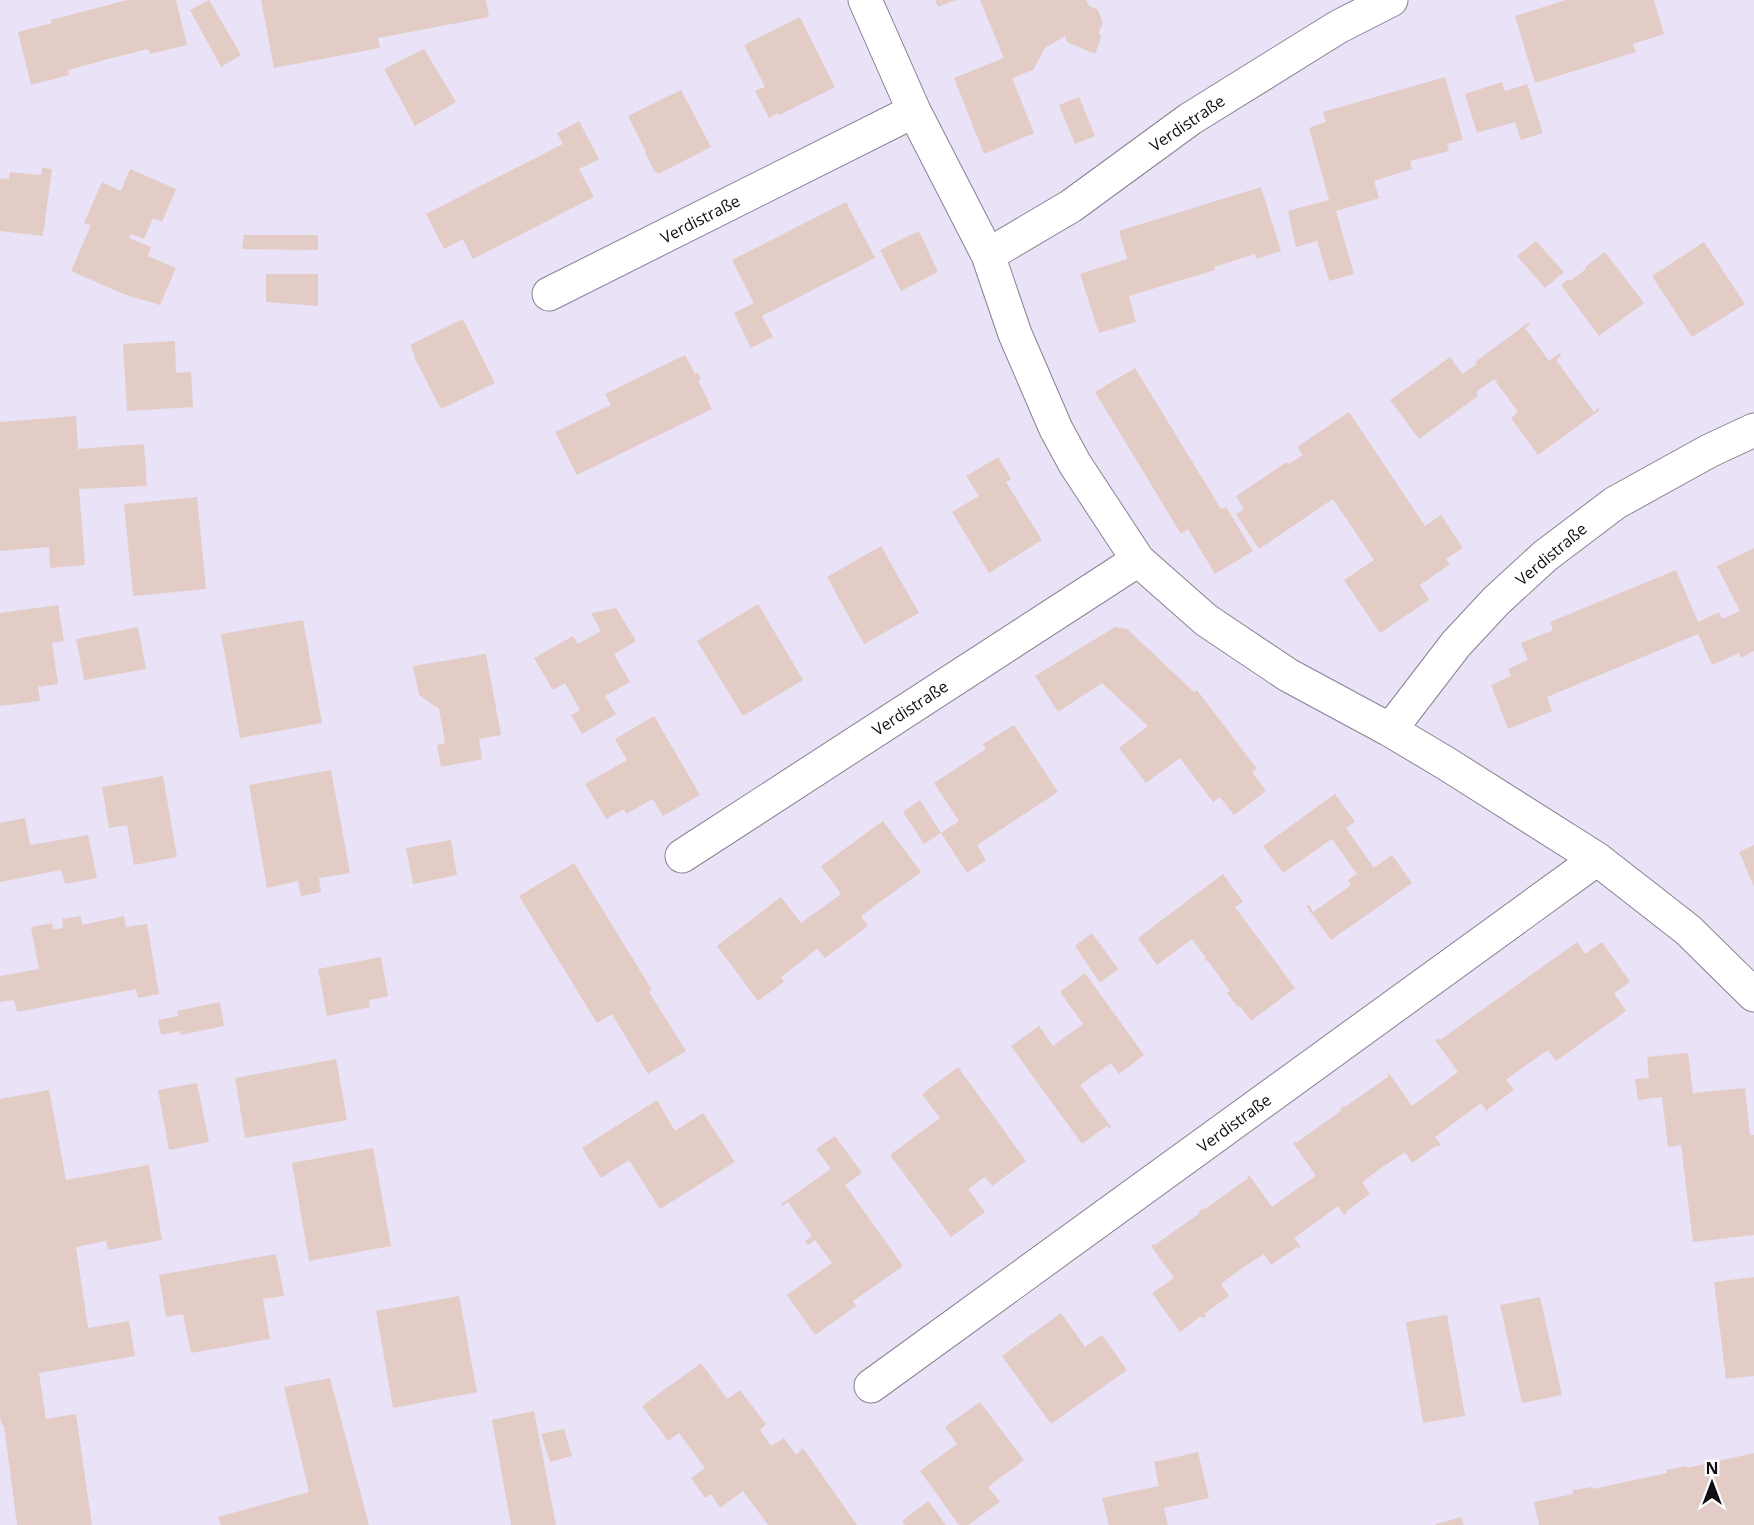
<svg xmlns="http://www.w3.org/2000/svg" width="1754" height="1525" font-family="'Open Sans',sans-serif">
	<rect width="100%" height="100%" fill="#eae2f6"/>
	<path fill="#e3ccc6" d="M 127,0 L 176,0 L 187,45 L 150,54 L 148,49 L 108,59 L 68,70 L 69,75 L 31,85 L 18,32 L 52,23 L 51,20 Z
		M 209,0 L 241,55 L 221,67 L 190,10 Z
		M 261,0 L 486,0 L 489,17 L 378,38 L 380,48 L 274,68 Z
		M 935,0 L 956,0 L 938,7 Z
		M 980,0 L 1086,0 L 1089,6 L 1098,10 L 1103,23 L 1099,32 L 1101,37 L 1095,54 L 1067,42 L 1065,36 L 1045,48 L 1033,70 L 1012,78 L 1034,133 L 984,154 L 954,78 L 1004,58 Z
		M 1566,0 L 1654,0 L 1664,34 L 1633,44 L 1636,52 L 1535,83 L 1515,16 Z
		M 800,17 L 835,87 L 779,115 L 778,113 L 769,118 L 755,91 L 765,87 L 744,45 Z
		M 424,49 L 456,102 L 415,126 L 384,69 Z
		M 1445,77 L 1463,140 L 1447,144 L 1449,151 L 1410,161 L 1412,169 L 1374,181 L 1379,198 L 1336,211 L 1354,274 L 1329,281 L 1317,241 L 1296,247 L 1288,211 L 1329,200 L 1309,128 L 1326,122 L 1323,112 Z
		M 1502,82 L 1505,91 L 1527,84 L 1543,133 L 1521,140 L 1515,122 L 1477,133 L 1465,94 Z
		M 681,90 L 711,147 L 658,174 L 656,172 L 655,172 L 645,153 L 646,152 L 628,116 Z
		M 1079,97 L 1095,136 L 1075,144 L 1059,105 Z
		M 579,121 L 599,159 L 579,169 L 594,197 L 473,259 L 463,239 L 444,249 L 426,214 L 563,144 L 557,133 Z
		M 42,168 L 52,169 L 43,236 L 0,231 L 0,178 L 9,179 L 10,172 L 41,175 Z
		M 130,169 L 176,189 L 162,222 L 153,218 L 144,239 L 131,234 L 129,238 L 151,247 L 148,256 L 176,268 L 160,305 L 126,295 L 71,271 L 91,225 L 84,223 L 102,182 L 121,191 Z
		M 1261,187 L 1281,251 L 1256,259 L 1255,254 L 1214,267 L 1215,270 L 1129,296 L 1136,322 L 1099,333 L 1080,274 L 1127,259 L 1119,231 Z
		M 846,202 L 875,258 L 762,316 L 773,337 L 751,348 L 734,313 L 754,303 L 732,260 Z
		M 919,231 L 938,272 L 901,291 L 880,250 Z
		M 244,235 L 318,235 L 318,250 L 242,249 Z
		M 1536,241 L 1564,272 L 1545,288 L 1517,256 Z
		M 1704,242 L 1745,304 L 1692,337 L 1652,276 Z
		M 1605,252 L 1644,303 L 1599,336 L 1561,285 L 1568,279 L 1570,281 L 1586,269 L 1585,267 Z
		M 266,274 L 318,274 L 318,306 L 266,302 Z
		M 463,319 L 495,383 L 441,409 L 414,357 L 415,356 L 410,345 Z
		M 1529,322 L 1530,324 L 1525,328 L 1549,361 L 1560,353 L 1561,356 L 1556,360 L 1594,412 L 1598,408 L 1600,410 L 1538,455 L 1511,418 L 1518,412 L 1494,379 L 1476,392 L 1478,396 L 1419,439 L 1390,400 L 1450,357 L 1462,374 L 1477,364 L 1475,362 Z
		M 175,341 L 176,373 L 191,372 L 193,407 L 127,411 L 123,344 Z
		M 685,355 L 695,374 L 698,372 L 701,379 L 698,380 L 712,409 L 577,475 L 555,432 L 611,405 L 605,394 Z
		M 1135,368 L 1221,509 L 1226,507 L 1253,551 L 1215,574 L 1188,529 L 1181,534 L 1095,392 Z
		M 1349,412 L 1425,526 L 1441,515 L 1463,548 L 1446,559 L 1450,564 L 1420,585 L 1429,600 L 1380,633 L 1344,580 L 1374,560 L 1333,499 L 1259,549 L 1236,514 L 1244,509 L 1236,496 L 1287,462 L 1289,464 L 1303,455 L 1297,447 Z
		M 76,416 L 78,449 L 144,444 L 147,486 L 79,489 L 85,565 L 50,568 L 49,547 L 0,551 L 0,422 Z
		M 998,457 L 1011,479 L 1006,482 L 1042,540 L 989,573 L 952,512 L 979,496 L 966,476 Z
		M 197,497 L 206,589 L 133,596 L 124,504 Z
		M 881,546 L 919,613 L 864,644 L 827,577 Z
		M 1754,548 L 1754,651 L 1741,658 L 1739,653 L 1712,665 L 1698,634 L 1547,697 L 1552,711 L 1508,729 L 1491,685 L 1511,676 L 1508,669 L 1528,660 L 1521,643 L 1553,630 L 1550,622 L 1676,570 L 1698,622 L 1719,612 L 1722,619 L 1740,611 L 1717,566 Z
		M 758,604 L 803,680 L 743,716 L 697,641 Z
		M 58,605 L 64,641 L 52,643 L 58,684 L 38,687 L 40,701 L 0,706 L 0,613 Z
		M 616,608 L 636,641 L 614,654 L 630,682 L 605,696 L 616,714 L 582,734 L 571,715 L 580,710 L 565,683 L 553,690 L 534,658 L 573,636 L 578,644 L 601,631 L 591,613 Z
		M 303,620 L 322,723 L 240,738 L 221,634 Z
		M 138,627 L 146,669 L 84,680 L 76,639 Z
		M 1115,627 L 1127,629 L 1194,692 L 1197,690 L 1257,769 L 1252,772 L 1266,791 L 1234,815 L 1220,797 L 1213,802 L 1180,758 L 1146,783 L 1119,748 L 1148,726 L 1102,683 L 1058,712 L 1035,676 Z
		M 486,654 L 501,735 L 479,739 L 482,759 L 441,767 L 437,745 L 445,743 L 439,709 L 419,695 L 413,666 Z
		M 654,716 L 700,795 L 663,816 L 653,799 L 626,814 L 624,809 L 606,819 L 585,784 L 627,760 L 615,739 Z
		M 1014,725 L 1058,792 L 977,845 L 986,860 L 967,873 L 941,833 L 959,821 L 934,783 L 986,749 L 983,744 Z
		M 331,770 L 350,873 L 319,878 L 321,892 L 301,896 L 298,881 L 267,888 L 249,785 Z
		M 163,776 L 177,857 L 134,865 L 127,825 L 109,828 L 102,787 Z
		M 1335,794 L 1355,822 L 1346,828 L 1374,868 L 1392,855 L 1412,883 L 1331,940 L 1306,906 L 1309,905 L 1313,912 L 1351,885 L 1348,880 L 1357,874 L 1332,839 L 1283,873 L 1263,846 Z
		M 920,800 L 941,833 L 924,844 L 903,812 Z
		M 25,818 L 30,845 L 88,835 L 97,878 L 65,884 L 61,870 L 0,882 L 0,823 Z
		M 883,821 L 921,872 L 861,916 L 868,926 L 825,958 L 817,949 L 781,977 L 784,982 L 758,1001 L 717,946 L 781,897 L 801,923 L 841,894 L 821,866 Z
		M 451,840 L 457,875 L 413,884 L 406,848 Z
		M 1754,845 L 1754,887 L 1739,852 Z
		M 574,863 L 652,990 L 649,992 L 686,1051 L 648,1074 L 612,1014 L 597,1023 L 519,896 Z
		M 1223,874 L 1243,902 L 1235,907 L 1295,988 L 1251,1021 L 1240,1006 L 1238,1007 L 1227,993 L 1230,991 L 1208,961 L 1204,960 L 1206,958 L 1192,939 L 1157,965 L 1138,938 Z
		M 81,916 L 82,925 L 124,916 L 126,927 L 147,924 L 159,994 L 138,998 L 136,989 L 17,1012 L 14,1000 L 0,1002 L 0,976 L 39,969 L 31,927 L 52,923 L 53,930 L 63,928 L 62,919 Z
		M 1092,933 L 1118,969 L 1100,983 L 1075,946 Z
		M 1577,942 L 1585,954 L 1602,942 L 1630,982 L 1614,993 L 1626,1011 L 1556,1061 L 1548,1050 L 1526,1065 L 1506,1080 L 1514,1090 L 1488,1109 L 1487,1112 L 1481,1103 L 1435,1137 L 1441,1145 L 1438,1147 L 1437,1145 L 1412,1163 L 1405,1152 L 1384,1166 L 1362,1182 L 1370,1194 L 1345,1212 L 1347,1213 L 1344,1215 L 1338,1206 L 1294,1238 L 1301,1247 L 1298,1248 L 1297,1247 L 1271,1265 L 1264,1254 L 1242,1268 L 1221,1284 L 1229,1296 L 1204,1314 L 1206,1316 L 1203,1318 L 1201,1316 L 1180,1332 L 1152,1293 L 1174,1278 L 1151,1246 L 1154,1244 L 1155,1245 L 1200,1213 L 1198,1212 L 1200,1210 L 1203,1208 L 1204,1210 L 1248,1178 L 1247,1177 L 1249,1175 L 1272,1207 L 1294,1191 L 1316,1176 L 1293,1143 L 1295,1141 L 1296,1143 L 1341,1111 L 1340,1109 L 1344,1106 L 1345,1107 L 1389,1076 L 1387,1074 L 1389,1073 L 1412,1106 L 1458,1072 L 1435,1040 L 1438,1038 L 1440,1040 Z
		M 381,957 L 388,996 L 369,1000 L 370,1007 L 327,1016 L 318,969 Z
		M 1085,973 L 1144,1055 L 1119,1074 L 1111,1063 L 1080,1085 L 1111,1127 L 1109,1129 L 1107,1126 L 1082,1144 L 1011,1046 L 1039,1026 L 1053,1046 L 1083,1024 L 1060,992 Z
		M 220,1002 L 224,1026 L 181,1035 L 180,1031 L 161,1035 L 158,1020 L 178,1016 L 177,1011 Z
		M 1688,1053 L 1693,1093 L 1745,1088 L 1750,1135 L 1754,1135 L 1754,1235 L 1693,1242 L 1681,1145 L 1668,1147 L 1662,1097 L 1638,1100 L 1635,1079 L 1649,1078 L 1647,1057 Z
		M 336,1059 L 347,1120 L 245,1138 L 235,1078 Z
		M 958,1067 L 1026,1161 L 992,1186 L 985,1177 L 968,1189 L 985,1212 L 951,1237 L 890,1155 L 940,1118 L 922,1094 Z
		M 197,1083 L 209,1142 L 169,1150 L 158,1090 Z
		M 49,1090 L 66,1180 L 149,1165 L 162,1240 L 108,1250 L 106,1241 L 76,1247 L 88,1328 L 129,1321 L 135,1356 L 39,1373 L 46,1419 L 76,1414 L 92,1525 L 17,1525 L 4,1425 L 2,1426 L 0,1417 L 0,1099 Z
		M 657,1100 L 675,1131 L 703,1113 L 735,1162 L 660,1209 L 629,1160 L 601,1178 L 582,1148 Z
		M 835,1136 L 862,1173 L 845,1185 L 903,1266 L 853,1301 L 856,1306 L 815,1335 L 787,1295 L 832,1263 L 815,1240 L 808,1245 L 805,1241 L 812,1236 L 788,1202 L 782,1206 L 781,1204 L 831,1169 L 816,1149 Z
		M 373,1148 L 391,1246 L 309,1261 L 292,1163 Z
		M 276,1254 L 284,1296 L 263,1299 L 270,1339 L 191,1353 L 183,1314 L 166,1317 L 159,1275 Z
		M 1754,1277 L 1754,1376 L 1726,1379 L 1714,1282 Z
		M 459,1296 L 477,1392 L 393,1408 L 376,1311 Z
		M 1540,1297 L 1562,1395 L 1522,1403 L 1500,1305 Z
		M 1061,1313 L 1085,1347 L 1102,1335 L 1127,1370 L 1051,1424 L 1002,1356 Z
		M 1447,1315 L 1465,1416 L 1423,1423 L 1406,1322 Z
		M 701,1363 L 727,1399 L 740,1390 L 766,1424 L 760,1430 L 771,1446 L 784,1438 L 796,1455 L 803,1448 L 857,1525 L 768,1525 L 743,1491 L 720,1508 L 711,1494 L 705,1498 L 691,1478 L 705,1468 L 679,1433 L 668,1441 L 642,1406 Z
		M 330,1378 L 369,1525 L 221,1525 L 218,1517 L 309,1492 L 284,1387 Z
		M 980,1402 L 1024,1460 L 988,1487 L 1000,1502 L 968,1525 L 959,1525 L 920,1471 L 957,1444 L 945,1427 Z
		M 534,1411 L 556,1525 L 511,1525 L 492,1420 Z
		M 564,1429 L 572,1456 L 550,1462 L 541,1434 Z
		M 1198,1452 L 1209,1498 L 1164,1508 L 1168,1525 L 1109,1525 L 1102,1498 L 1159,1486 L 1154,1462 Z
		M 1754,1453 L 1754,1525 L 1539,1525 L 1534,1502 L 1573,1494 L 1573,1490 L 1593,1487 L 1593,1489 L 1667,1473 L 1666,1470 L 1687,1466 L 1687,1468 Z
		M 928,1501 L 946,1525 L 905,1525 L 902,1521 Z
		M 1461,1517 L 1464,1525 L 1436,1525 L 1436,1524 Z"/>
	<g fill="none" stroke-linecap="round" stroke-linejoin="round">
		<g stroke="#888193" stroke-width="35">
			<path id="minor" d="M 865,0 L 914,111 L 988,255 L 1015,334 L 1056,429 L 1075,464 L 1138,560 L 1206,620 L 1288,675 L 1390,730 L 1447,764 L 1597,859 L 1688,930 L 1754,995
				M 988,255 L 1071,206 L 1190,119 L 1338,27 L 1391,0
				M 549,294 L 914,111
				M 1390,730 L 1456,644 L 1496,601 L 1545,556 L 1615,503 L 1709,451 L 1754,430
				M 682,856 L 1138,560
				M 871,1386 L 1597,859"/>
		</g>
		<use href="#minor" stroke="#fff" stroke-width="33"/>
	</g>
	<g text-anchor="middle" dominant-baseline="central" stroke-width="6" stroke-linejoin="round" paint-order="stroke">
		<g font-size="16" fill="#0f0c13" stroke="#fff">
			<text transform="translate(1187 123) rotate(-34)">Verdistraße</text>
			<text transform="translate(700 219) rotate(-27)">Verdistraße</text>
			<text transform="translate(1551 554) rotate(-40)">Verdistraße</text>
			<text transform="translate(910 708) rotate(-33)">Verdistraße</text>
			<text transform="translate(1234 1123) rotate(-36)">Verdistraße</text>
		</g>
	</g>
	<g transform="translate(1712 1483)" stroke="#ffffff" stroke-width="4.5" paint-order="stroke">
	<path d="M0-4.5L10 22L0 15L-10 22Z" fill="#0f0c13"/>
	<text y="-9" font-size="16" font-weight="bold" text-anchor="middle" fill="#0f0c13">N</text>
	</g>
</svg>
